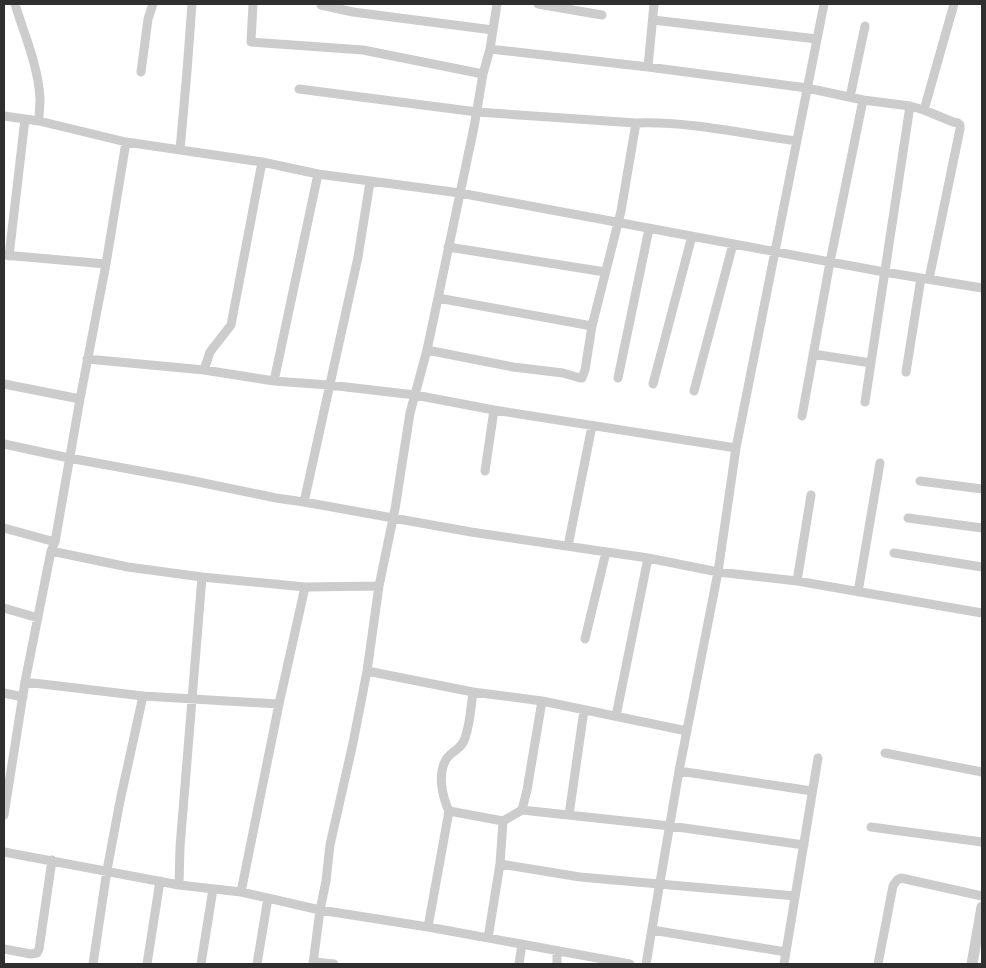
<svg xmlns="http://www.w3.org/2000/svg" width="986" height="968" font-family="Rubik,sans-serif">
	<rect width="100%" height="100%" fill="#fff"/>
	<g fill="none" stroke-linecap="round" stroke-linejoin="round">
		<path stroke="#ccc" stroke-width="9" d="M 15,4 C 24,34 38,65 40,98 C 40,105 39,113 39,121
			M 253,4 L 251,42 L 363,50 L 483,74
			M 538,4 L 602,15
			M 321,5 L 353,12 L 493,30
			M 653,20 L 817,39
			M 490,49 L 648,67 L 807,88 L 863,100 L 910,106 L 924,110 L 953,122 L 958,123 L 960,125 L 960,129 L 929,279
			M 648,67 L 654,4
			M 141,72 L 148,19 L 153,4
			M 299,89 L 477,112 L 636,123
			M 850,97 L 865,26
			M 924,110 L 954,4
			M 4,116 L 39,121 L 126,142 L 262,162 L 318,174 L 460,193 L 884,272 L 982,288
			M 180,150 L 187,71 L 192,4
			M 448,247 L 605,272
			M 4,255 L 106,264
			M 9,256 L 25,119
			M 438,298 L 592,326
			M 427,350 L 513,367 L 563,373 L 580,378 L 582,378 L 585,370 L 592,326 L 621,211 L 636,123 C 689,121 744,134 797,141
			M 813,354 L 871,363
			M 87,359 L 204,370 L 274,381 L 329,385 L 415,395 L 494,410 L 736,448
			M 204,370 L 210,352 L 231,325 L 262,162
			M 906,372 L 921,278
			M 618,378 L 649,229
			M 274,381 L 318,174
			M 4,384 L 80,399
			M 653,384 L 692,236
			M 694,391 L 733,244
			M 865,402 L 910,106
			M 802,416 L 830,262 L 863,100
			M 4,444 L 69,458 L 189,480 L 276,498 L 304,502 L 471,532 L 648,558 L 718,572 L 797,581 L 982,613
			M 485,471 L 494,410
			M 920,481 L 982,489
			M 304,502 L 358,257 L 370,182
			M 908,518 L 982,528
			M 4,528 L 55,542
			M 568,546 L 592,426
			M 51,551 L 128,567 L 202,577 L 305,587 L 379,586
			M 894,553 L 982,567
			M 797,581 L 811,495
			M 858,592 L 880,463
			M 4,608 L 38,618
			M 585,639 L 606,552
			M 367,671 L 473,692 L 542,701 L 687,731
			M 25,682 L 143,696 L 279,704
			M 473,692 C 471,706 470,725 465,738 C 462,749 453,750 447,758 C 437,773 442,796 449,811 L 503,821
			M 4,693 L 23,697
			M 616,716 L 648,558
			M 885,753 L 982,772
			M 679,771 L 812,791
			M 522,810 L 670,826 L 804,845
			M 4,815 L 25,682 L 51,551 L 55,542 L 80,399 L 106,264 L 126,142
			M 569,815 L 584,710
			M 871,827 L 982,842
			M 4,852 L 179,885 L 241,892 L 320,910 L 428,927 L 630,964
			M 500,864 L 580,877 L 795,896
			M 179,885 L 180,847 L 202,577
			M 241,892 L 279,704 L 305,587
			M 428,927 L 449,811
			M 652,930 L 786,952
			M 488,938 L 500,864 L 503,821 L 522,810 L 527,790 L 542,701
			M 4,949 L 31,954 L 37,953 L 39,949 L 52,860
			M 314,962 L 334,964
			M 93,964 L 107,870 L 120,801 L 143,696
			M 147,964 L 160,881
			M 201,964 L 213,889
			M 257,964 L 268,898
			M 313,964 L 320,910 L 326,881 L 330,845 L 353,743 L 367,671 L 379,586 L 395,509 L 410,413 L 427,350 L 438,298 L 474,127 L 483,74 L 490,49 L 497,4
			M 519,964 L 522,944
			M 557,964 L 557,951
			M 646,964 L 679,771 L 718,572 L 736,448 L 824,4
			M 784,964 L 818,758
			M 878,964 L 893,886 L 897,880 L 901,878 L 982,896"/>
		<path stroke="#ccc" stroke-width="11" d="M 972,964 L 982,907"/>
	</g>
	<rect width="986" height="968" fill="none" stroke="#2f2f2f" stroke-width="10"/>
</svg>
